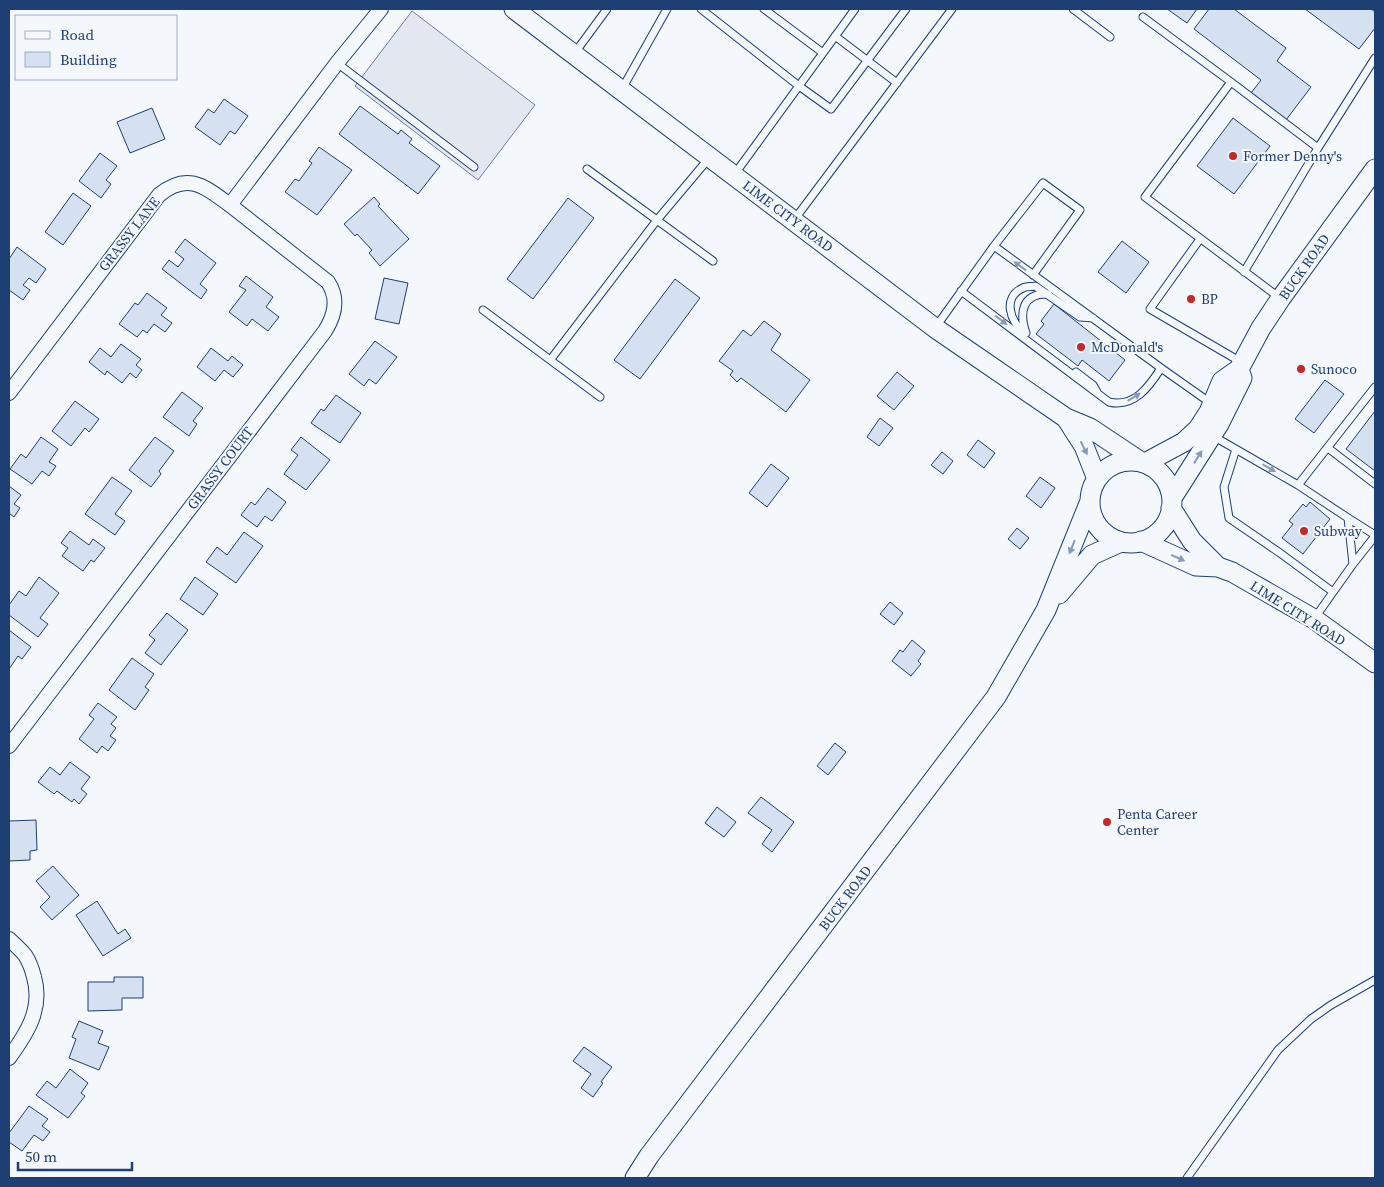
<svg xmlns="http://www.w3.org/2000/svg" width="1384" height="1187" font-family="'Source Serif 4',serif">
	<rect width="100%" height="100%" fill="#f4f7fb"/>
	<path fill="#e3e8f0" stroke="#687fa3" d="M 412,11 L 535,105 L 478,180 L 355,86 Z"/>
	<path fill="#d5e0f0" stroke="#1d3f73" d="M 1167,9 L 1197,9 L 1187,23 Z
		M 1209,9 L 1234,9 L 1286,48 L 1277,61 L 1311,87 L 1286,120 L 1251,93 L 1261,80 L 1194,29 Z
		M 1305,9 L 1371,9 L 1375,12 L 1375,28 L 1359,49 Z
		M 224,99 L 248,116 L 235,134 L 230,131 L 220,145 L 195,127 L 208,109 L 214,113 Z
		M 360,106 L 398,134 L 401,130 L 412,139 L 409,143 L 440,166 L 418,194 L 339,134 Z
		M 152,108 L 165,139 L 130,153 L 117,122 Z
		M 1233,118 L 1270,146 L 1234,194 L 1197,166 Z
		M 319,147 L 352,170 L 317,215 L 285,192 L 295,179 L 299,181 L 312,163 L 309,161 Z
		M 100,153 L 117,166 L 106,180 L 111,184 L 101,198 L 79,181 Z
		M 73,193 L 91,206 L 63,245 L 45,232 Z
		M 374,197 L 380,204 L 378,206 L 409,239 L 380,266 L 369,253 L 372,250 L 357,234 L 355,236 L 344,224 Z
		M 568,198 L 594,218 L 533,299 L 507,279 Z
		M 185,239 L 216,263 L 200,284 L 207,290 L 201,299 L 162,269 L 169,260 L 178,267 L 184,259 L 175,252 Z
		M 1122,241 L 1149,262 L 1126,293 L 1098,272 Z
		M 17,247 L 46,269 L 36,283 L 29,278 L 23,285 L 30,290 L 23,300 L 9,290 L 9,259 Z
		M 246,276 L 273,297 L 266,307 L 279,317 L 268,331 L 252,319 L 247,326 L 229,312 L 246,290 L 239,286 Z
		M 384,278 L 408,283 L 399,324 L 375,319 Z
		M 675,279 L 700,298 L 640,379 L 614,360 Z
		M 147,293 L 167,308 L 161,315 L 172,323 L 165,332 L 154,324 L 147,333 L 143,330 L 137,337 L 119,324 L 135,303 L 138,305 Z
		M 1054,304 L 1125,360 L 1109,381 L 1082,360 L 1078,366 L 1036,334 L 1044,324 L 1041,321 Z
		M 764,321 L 781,334 L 771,350 L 810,380 L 786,412 L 741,378 L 737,382 L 730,375 L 733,371 L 719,361 L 743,330 L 751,336 Z
		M 375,341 L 397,357 L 376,384 L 369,379 L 364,386 L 349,374 Z
		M 121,344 L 141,359 L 136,365 L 142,370 L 136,378 L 130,373 L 122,383 L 107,371 L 105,375 L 89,362 L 100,348 L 111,357 Z
		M 211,348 L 228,361 L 232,356 L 243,365 L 233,377 L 224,370 L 215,381 L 197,367 Z
		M 897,372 L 914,386 L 894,410 L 877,396 Z
		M 1325,380 L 1344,394 L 1314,433 L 1295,419 Z
		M 182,392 L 203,408 L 193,421 L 197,424 L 189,436 L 163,417 Z
		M 336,395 L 361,413 L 340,443 L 311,423 L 321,409 L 324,411 Z
		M 75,401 L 99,419 L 89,432 L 85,428 L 71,446 L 52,431 Z
		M 1375,411 L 1375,471 L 1346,449 Z
		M 880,418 L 893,428 L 879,446 L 867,437 Z
		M 41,437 L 58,449 L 49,462 L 56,466 L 49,476 L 42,471 L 32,484 L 10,469 L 21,454 L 26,458 Z
		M 155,437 L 174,451 L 159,471 L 161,474 L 151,487 L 129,470 Z
		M 301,437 L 330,460 L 306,490 L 284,474 L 298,455 L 291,450 Z
		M 978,440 L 995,453 L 984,468 L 967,455 Z
		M 942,452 L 953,461 L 943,474 L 931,465 Z
		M 771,464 L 789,478 L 767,507 L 749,493 Z
		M 112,477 L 132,491 L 115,514 L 125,521 L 115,535 L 85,514 Z
		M 1040,477 L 1055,488 L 1041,508 L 1026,496 Z
		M 9,486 L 21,495 L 14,504 L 20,508 L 14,517 L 9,513 Z
		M 268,488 L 286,502 L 272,521 L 265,516 L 257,527 L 241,515 L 251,502 L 255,505 Z
		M 1310,502 L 1330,519 L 1303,554 L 1282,538 L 1293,524 L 1289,521 L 1303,504 L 1306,507 Z
		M 1017,528 L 1029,538 L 1020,549 L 1008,539 Z
		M 70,531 L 89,545 L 93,539 L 105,548 L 94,562 L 91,560 L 83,571 L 62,556 L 68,548 L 61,543 Z
		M 244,532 L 263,546 L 236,583 L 206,562 L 217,547 L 227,555 Z
		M 39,577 L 59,593 L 40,618 L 48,624 L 38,637 L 9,615 L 9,605 L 19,591 L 26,596 Z
		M 195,577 L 218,594 L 203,615 L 180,599 Z
		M 890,602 L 903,613 L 894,625 L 880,614 Z
		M 167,613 L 188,630 L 161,665 L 145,653 L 155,640 L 149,635 Z
		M 9,630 L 31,647 L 22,659 L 18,656 L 9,669 Z
		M 912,640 L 925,651 L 918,661 L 921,664 L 911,676 L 892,661 L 900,650 L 903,652 Z
		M 132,658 L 154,674 L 145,687 L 149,690 L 135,710 L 109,690 Z
		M 98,703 L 117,717 L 111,724 L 116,728 L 110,736 L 116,740 L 108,751 L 102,746 L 97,753 L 79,739 L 94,719 L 89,715 Z
		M 835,743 L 846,752 L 828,775 L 817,766 Z
		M 70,762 L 90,777 L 81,789 L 87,794 L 79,804 L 74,799 L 72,802 L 57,791 L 54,794 L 38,782 L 50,767 L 60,775 Z
		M 761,797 L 794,822 L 772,852 L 762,844 L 772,830 L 748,813 Z
		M 717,807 L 736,822 L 724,837 L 705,823 Z
		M 36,820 L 37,850 L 30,851 L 30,860 L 9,861 L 9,821 Z
		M 53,866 L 79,895 L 52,920 L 40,907 L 50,897 L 36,881 Z
		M 97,901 L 118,934 L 125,929 L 131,938 L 103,956 L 76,915 Z
		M 114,977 L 143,977 L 143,998 L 122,998 L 122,1010 L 88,1011 L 88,982 L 114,982 Z
		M 79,1021 L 103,1031 L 98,1043 L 109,1047 L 99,1070 L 69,1058 L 76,1039 L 72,1037 Z
		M 584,1047 L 612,1067 L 601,1082 L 603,1083 L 593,1097 L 581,1088 L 591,1074 L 573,1061 Z
		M 70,1069 L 88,1083 L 81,1093 L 85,1096 L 68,1118 L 36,1095 L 47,1081 L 56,1088 Z
		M 29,1106 L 48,1119 L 42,1126 L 50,1132 L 43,1141 L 34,1135 L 22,1151 L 9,1142 L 9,1133 Z"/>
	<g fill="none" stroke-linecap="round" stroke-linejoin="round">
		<g stroke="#1d3f73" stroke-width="9">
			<path id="lane" d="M 701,9 L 799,86 L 831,109 L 906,9
				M 764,9 L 823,53
				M 1073,9 L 1110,37
				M 1143,17 L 1231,82 L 1145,197 L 1280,298
				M 835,36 L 897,83
				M 574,54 L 607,9
				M 337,63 L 474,167
				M 1231,82 L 1318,148
				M 622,89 L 667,9
				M 587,169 L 713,261
				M 734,175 L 855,9
				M 794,220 L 952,9
				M 1200,239 L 1150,309 L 1241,362
				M 994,246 L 1043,183 L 1080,210 L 1033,275
				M 1244,272 L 1318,148 L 1375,58
				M 483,310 L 600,397
				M 935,328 L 994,246 L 1161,368 C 1149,387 1134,408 1109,402 L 961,291
				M 1024,332 C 1010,322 1002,297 1023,288 C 1026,286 1032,287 1035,286 L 1080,317 L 1093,318
				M 1026,333 C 1019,313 1022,293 1048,294
				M 551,359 L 657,220 L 710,157
				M 1161,368 L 1212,404
				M 1076,372 L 1093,385 L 1097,392
				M 1213,436 L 1298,485 L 1348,518 L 1353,564
				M 1328,448 L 1375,484
				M 1236,449 L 1224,487 L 1229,518 L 1280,553 L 1333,592
				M 1298,485 L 1375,387
				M 1348,518 L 1375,535
				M 1314,619 L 1353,564 L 1375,536
				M 1187,1178 L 1278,1050 L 1311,1019 L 1331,1005 L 1375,980"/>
		</g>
		<g stroke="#1d3f73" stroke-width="16">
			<path id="street" d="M 9,393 L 159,195 C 188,171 205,187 230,205 L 337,63 L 381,9
				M 9,746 L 325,331 C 335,315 339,299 328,282 L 230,205
				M 9,939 C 14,944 20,949 25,955 C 29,961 32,969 34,977 C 43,1009 27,1033 9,1058"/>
		</g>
		<g stroke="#1d3f73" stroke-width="21">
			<path id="secondary" d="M 514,9 L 935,328 L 1066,418 L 1090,428 L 1141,462
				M 1066,418 L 1084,446 L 1097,479
				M1090 502a41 41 0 1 1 82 0a41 41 0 1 1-82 0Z
				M 1145,463 L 1184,442 L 1198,429 L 1209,412 L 1222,381 L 1239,369 L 1261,328 L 1281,298 L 1375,169
				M 1172,498 L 1219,424 L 1242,378 L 1239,369
				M 1171,508 L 1192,541 L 1218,567
				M 1141,541 L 1196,566 L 1218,567 L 1232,572 L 1314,619 L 1375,663
				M 1059,594 L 1092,555 L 1121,542
				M 635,1178 L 649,1156 L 996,697 L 1046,610 L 1090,501"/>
		</g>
		<use href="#lane" stroke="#f4f7fb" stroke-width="7"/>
		<use href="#street" stroke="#f4f7fb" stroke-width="14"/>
		<use href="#secondary" stroke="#f4f7fb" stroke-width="19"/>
	</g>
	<defs><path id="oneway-solid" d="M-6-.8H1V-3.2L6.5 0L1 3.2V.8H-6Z" transform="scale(1.25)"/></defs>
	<g fill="#889bb7">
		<use href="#oneway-solid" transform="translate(1020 266) rotate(-144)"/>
		<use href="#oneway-solid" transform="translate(1001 320) rotate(37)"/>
		<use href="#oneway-solid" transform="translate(1134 397) rotate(-31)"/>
		<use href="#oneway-solid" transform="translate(1084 448) rotate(64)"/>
		<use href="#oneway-solid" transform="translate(1198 457) rotate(-58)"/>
		<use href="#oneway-solid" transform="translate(1269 468) rotate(30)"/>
		<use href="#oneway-solid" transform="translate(1072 547) rotate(112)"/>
		<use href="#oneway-solid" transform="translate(1178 558) rotate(24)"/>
	</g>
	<g fill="#c62828" stroke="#f4f7fb" stroke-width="2">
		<circle cx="1233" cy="156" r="5"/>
		<circle cx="1191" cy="299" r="5"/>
		<circle cx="1081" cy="347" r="5"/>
		<circle cx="1301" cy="369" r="5"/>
		<circle cx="1304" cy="531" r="5"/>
		<circle cx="1107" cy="822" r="5"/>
	</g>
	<g text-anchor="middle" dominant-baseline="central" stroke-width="4" stroke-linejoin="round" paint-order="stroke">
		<g font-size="14" fill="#1d3f73" stroke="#f4f7fb" text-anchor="start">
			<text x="1243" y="156">Former Denny's</text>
			<text x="1201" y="299">BP</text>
			<text x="1091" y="347">McDonald's</text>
			<text x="1311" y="369">Sunoco</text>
			<text x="1314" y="531">Subway</text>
			<text x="1117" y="814">Penta Career<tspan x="1117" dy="16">Center</tspan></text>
		</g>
		<g font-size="14" fill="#1d3f73" stroke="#f4f7fb">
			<text transform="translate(788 216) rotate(37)">LIME CITY ROAD</text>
			<text transform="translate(129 234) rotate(-52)">GRASSY LANE</text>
			<text transform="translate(1304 267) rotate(-55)">BUCK ROAD</text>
			<text transform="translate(220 468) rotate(-53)">GRASSY COURT</text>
			<text transform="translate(1298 613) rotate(32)">LIME CITY ROAD</text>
			<text transform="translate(845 898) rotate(-53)">BUCK ROAD</text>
		</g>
	</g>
	<rect width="1384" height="1187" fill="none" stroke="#1d3f73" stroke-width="20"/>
	<rect x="15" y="15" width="162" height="65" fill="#f4f7fb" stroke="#9eadc5"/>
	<rect x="25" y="31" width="25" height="8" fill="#f4f7fb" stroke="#9eadc5"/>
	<text x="60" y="40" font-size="15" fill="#1d3f73">Road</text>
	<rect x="25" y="52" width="25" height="15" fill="#d5e0f0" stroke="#9eadc5"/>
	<text x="60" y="65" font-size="15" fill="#1d3f73">Building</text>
	<path d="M18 1162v8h114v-8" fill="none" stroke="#1d3f73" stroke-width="2.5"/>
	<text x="25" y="1162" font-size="15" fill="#1d3f73" stroke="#f4f7fb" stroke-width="4" paint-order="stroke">50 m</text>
</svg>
